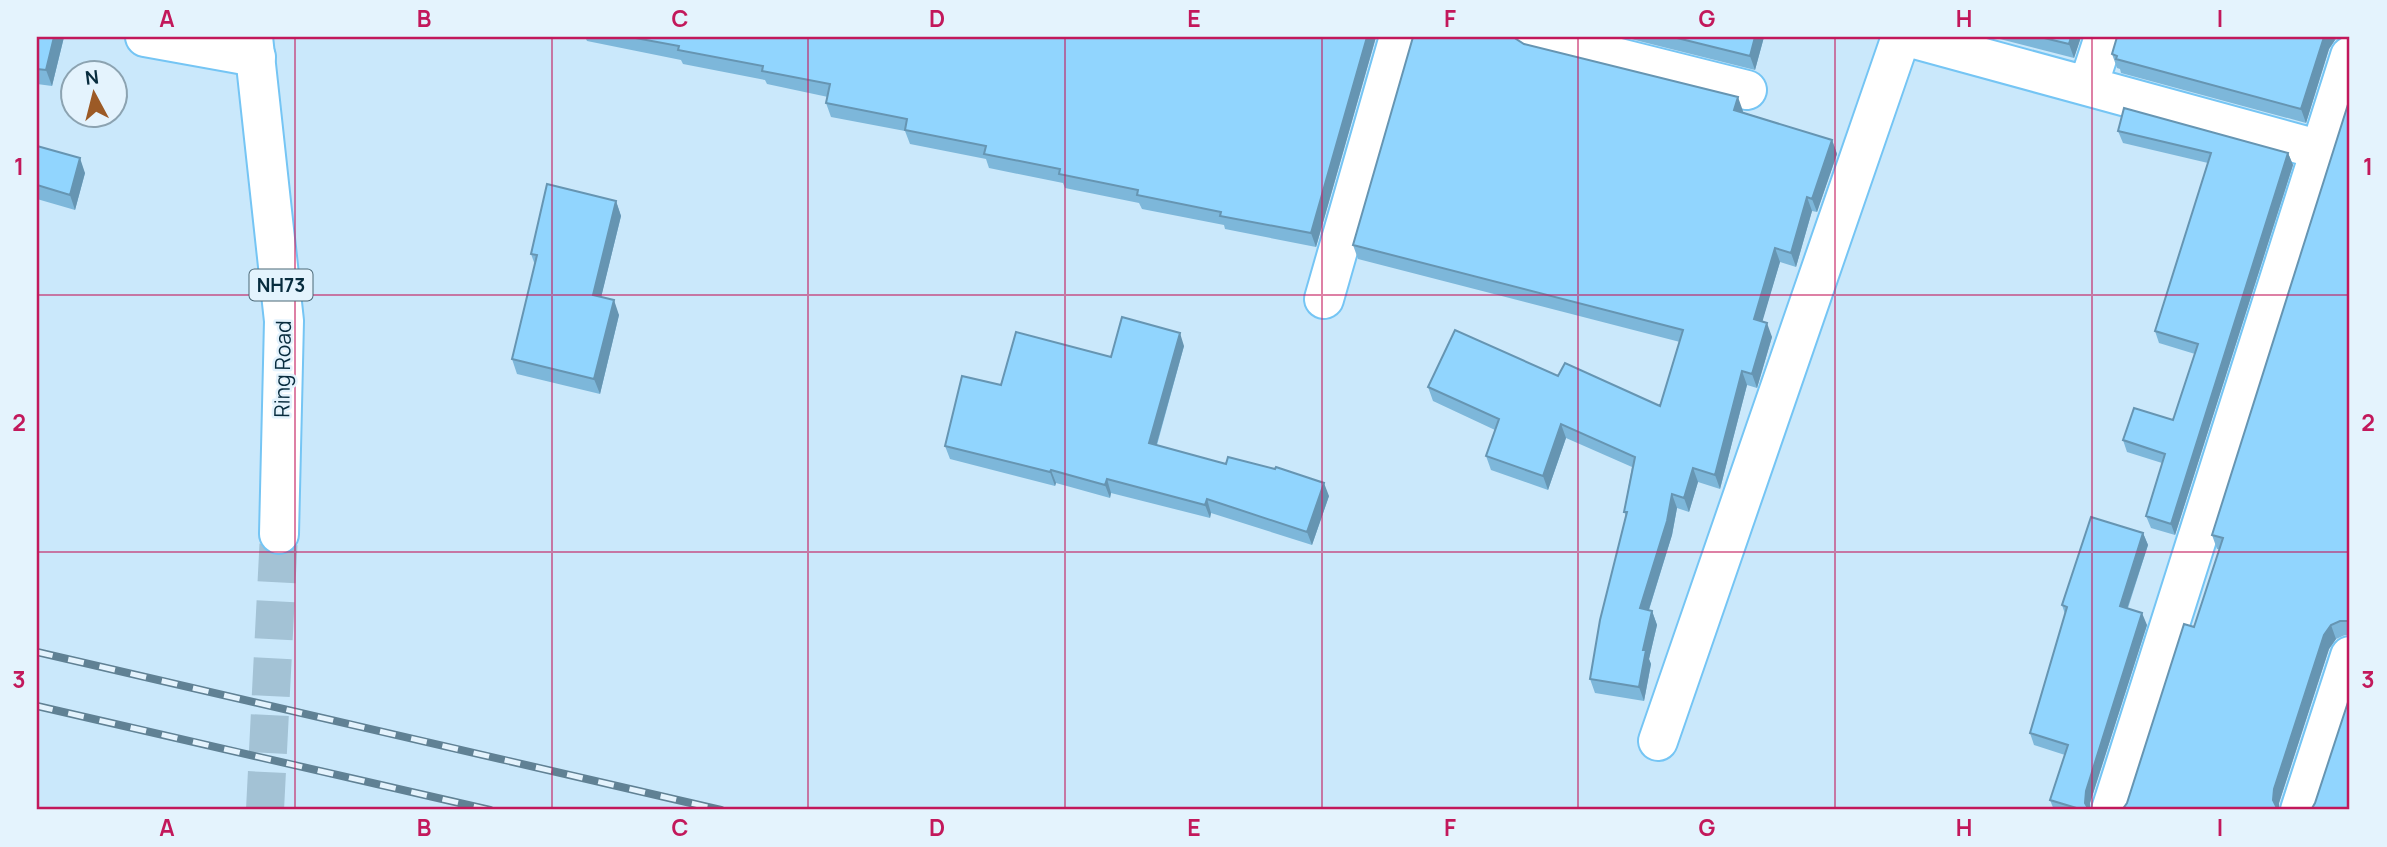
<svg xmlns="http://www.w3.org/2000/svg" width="2387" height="847" font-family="Manrope,sans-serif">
	<rect width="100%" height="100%" fill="#cae8fb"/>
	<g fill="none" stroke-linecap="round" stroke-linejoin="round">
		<path stroke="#a3c2d5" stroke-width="38" stroke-dasharray="38 19" stroke-linecap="butt" d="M 265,810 L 279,534"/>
		<g stroke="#75c5f4" stroke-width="42">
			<path id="street" d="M 145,37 L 256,57
				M 1535,37 L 1747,90
				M 1907,37 L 2321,150
				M 2088,86 L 2104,37
				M 1324,299 L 1399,37
				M 1658,741 L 1901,37
				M 2111,810 L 2350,56
				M 2300,810 L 2350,656"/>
		</g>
		<g stroke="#75c5f4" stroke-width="42">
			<path id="highway" d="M 253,37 L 284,321 L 279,534"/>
		</g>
		<use href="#street" stroke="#fff" stroke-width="38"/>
		<use href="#highway" stroke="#fff" stroke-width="38"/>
		<g stroke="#608194" stroke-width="8">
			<path id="rail" d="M 37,652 L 721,810
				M 37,706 L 490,810"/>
		</g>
		<use href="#rail" stroke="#e4f3fd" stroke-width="5" stroke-dasharray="16" stroke-linecap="butt"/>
	</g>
	<path fill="#7db7da" d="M 37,37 L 64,37 L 52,86 L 37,84 Z
		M 585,37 L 1376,37 L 1316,247 L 1225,229 L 1224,225 L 1142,209 L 1139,203 L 1065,188 L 1063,183 L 989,168 L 986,159 L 910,144 L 905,131 L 831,117 L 826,103 L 828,97 L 767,84 L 765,80 L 683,64 L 681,60 L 587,41 Z
		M 1623,37 L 1764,37 L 1755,70 Z
		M 1992,37 L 2081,37 L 2074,58 Z
		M 2117,37 L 2341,37 L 2335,40 L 2329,49 L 2306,123 L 2121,73 L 2120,69 L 2117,68 L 2112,54 Z
		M 1514,38 L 1524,44 L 1743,111 L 1742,112 L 1832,140 L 1837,154 L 1817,212 L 1812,211 L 1796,267 L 1780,262 L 1762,321 L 1772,337 L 1757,388 L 1747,385 L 1720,489 L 1698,482 L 1689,512 L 1677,508 L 1672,535 L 1649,610 L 1652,611 L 1657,625 L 1649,659 L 1651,664 L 1644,701 L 1595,693 L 1590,679 L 1626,516 L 1624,512 L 1632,467 L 1566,438 L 1548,490 L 1491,470 L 1486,456 L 1495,430 L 1433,401 L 1428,387 L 1558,376 L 1660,406 L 1680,342 L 1358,259 L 1353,245 Z
		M 2350,98 L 2350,635 L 2345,635 L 2336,639 L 2329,649 L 2279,803 L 2279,810 L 2127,803 L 2194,627 L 2220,549 L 2217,549 L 2212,535 Z
		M 2118,131 L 2288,153 L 2293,165 L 2175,535 L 2151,528 L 2146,516 L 2162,463 L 2127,452 L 2123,440 L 2173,420 L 2195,354 L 2159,343 L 2155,331 L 2208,163 L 2123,143 Z
		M 37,146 L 85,173 L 75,210 L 37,199 Z
		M 616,201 L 621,216 L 601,297 L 619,315 L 600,394 L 517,374 L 512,359 L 535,265 L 531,254 Z
		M 1184,346 L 1157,445 L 1329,496 L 1312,545 L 1211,513 L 1210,518 L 1111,493 L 1110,498 L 1056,483 L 1055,486 L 950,459 L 945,446 L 1001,385 L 1111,357 Z
		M 2143,533 L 2148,545 L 2128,608 L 2147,625 L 2090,803 L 2090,810 L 2054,810 L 2050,800 L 2065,755 L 2034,745 L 2030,733 L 2065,614 L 2062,605 Z"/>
	<path fill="#6695b2" d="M 54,37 L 64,37 L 52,86 L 46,70 Z
		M 1367,37 L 1376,37 L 1316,247 L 1311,233 Z
		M 1755,37 L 1764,37 L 1755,70 L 1750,56 Z
		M 2071,37 L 2081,37 L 2074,58 L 2069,44 Z
		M 2324,37 L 2333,37 L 2335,40 L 2329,49 L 2306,123 L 2301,109 Z
		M 1738,97 L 1743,111 L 1739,124 L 1734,110 Z
		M 1832,140 L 1837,154 L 1817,212 L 1812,199 Z
		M 2288,153 L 2293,165 L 2175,535 L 2171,524 Z
		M 80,158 L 85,173 L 75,210 L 70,195 Z
		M 1807,197 L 1812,211 L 1796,267 L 1791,253 Z
		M 616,201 L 621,216 L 598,310 L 593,295 Z
		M 1775,248 L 1780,262 L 1759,333 L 1754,319 Z
		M 614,300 L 619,315 L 600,394 L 594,379 Z
		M 1767,323 L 1772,337 L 1757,388 L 1752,374 Z
		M 1180,333 L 1184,346 L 1153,457 L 1149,443 Z
		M 1742,371 L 1747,385 L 1720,489 L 1715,475 Z
		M 1561,424 L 1566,438 L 1548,490 L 1543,476 Z
		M 1693,468 L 1698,482 L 1689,512 L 1684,498 Z
		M 1051,470 L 1056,483 L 1055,486 L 1050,472 Z
		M 1107,479 L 1111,493 L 1110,498 L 1105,485 Z
		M 1324,483 L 1329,496 L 1312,545 L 1307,532 Z
		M 1672,494 L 1677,508 L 1672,535 L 1645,622 L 1640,608 Z
		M 1207,499 L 1211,513 L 1210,518 L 1205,505 Z
		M 2143,533 L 2148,545 L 2124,618 L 2120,606 Z
		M 1652,611 L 1657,625 L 1649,659 L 1651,664 L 1644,701 L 1639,687 L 1643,650 Z
		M 2142,613 L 2147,625 L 2090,803 L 2090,810 L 2088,810 L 2085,803 L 2086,791 Z
		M 2331,625 L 2336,639 L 2329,649 L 2279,803 L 2279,810 L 2273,800 L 2274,789 L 2324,635 Z"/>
	<path fill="#91d5fe" stroke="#6695b2" stroke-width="2" d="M 37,37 L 54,37 L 46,70 L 37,69 Z
		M 630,37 L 1367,37 L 1311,233 L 1220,216 L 1221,212 L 1137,195 L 1138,190 L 1059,174 L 1060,169 L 984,154 L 986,146 L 905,130 L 907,119 L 826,103 L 830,84 L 762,71 L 763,66 L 678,50 L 679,46 Z
		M 1413,37 L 1513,37 L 1524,44 L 1738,97 L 1734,110 L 1832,140 L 1812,199 L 1807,197 L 1791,253 L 1775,248 L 1754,319 L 1767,323 L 1752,374 L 1742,371 L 1715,475 L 1693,468 L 1684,498 L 1672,494 L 1667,521 L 1640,608 L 1652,611 L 1643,650 L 1646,650 L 1639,687 L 1590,679 L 1600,620 L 1627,512 L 1624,512 L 1635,457 L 1561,424 L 1543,476 L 1486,456 L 1499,419 L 1428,387 L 1455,330 L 1558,376 L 1565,363 L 1660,406 L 1683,330 L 1353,245 Z
		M 1673,37 L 1755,37 L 1750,56 Z
		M 2040,37 L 2071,37 L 2069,44 Z
		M 2117,37 L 2324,37 L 2301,109 L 2116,59 L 2117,56 L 2112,54 Z
		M 2350,98 L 2350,621 L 2340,621 L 2331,625 L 2324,635 L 2274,789 L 2273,800 L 2278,810 L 2122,810 L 2127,803 L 2184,624 L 2194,627 L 2223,538 L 2212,535 Z
		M 2124,108 L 2288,153 L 2171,524 L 2146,516 L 2165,454 L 2123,440 L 2134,408 L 2173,420 L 2198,344 L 2155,331 L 2211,153 L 2118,131 Z
		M 37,146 L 80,158 L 70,195 L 37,185 Z
		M 547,184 L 616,201 L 593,295 L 614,300 L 594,379 L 512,359 L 537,255 L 531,254 Z
		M 1122,317 L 1180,333 L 1149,443 L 1226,464 L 1228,457 L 1275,469 L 1276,467 L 1324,483 L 1307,532 L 1207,499 L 1205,505 L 1107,479 L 1105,485 L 1051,470 L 1050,472 L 945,446 L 962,376 L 1001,385 L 1016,332 L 1111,357 Z
		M 2091,517 L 2143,533 L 2120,606 L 2142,613 L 2086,791 L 2085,803 L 2089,810 L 2083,810 L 2050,800 L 2068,745 L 2030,733 L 2067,607 L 2062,605 Z
		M 2350,696 L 2350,810 L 2311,810 L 2315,803 Z"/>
	<path fill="none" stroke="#c2185b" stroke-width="2" stroke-opacity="0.55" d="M 295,37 L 295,810M 552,37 L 552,810M 808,37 L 808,810M 1065,37 L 1065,810M 1322,37 L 1322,810M 1578,37 L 1578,810M 1835,37 L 1835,810M 2092,37 L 2092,810M 37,295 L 2350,295M 37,552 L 2350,552"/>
	<g text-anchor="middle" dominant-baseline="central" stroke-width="5" stroke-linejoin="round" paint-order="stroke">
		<rect fill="#e4f3fd" stroke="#4a6877" stroke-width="2" x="249.5" y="269.5" width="63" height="31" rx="5"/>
		<g font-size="19" font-weight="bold" fill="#082c3e">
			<text x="281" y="285">NH73</text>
		</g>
		<g font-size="21" fill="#082c3e" stroke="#e4f3fd">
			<text transform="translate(282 369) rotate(-89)">Ring Road</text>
		</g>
	</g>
	<rect width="2387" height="847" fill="none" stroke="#e4f3fd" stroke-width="77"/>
	<g transform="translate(94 94) rotate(353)"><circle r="33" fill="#e4f3fd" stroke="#8ca3b1" stroke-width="2"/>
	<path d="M0-5L12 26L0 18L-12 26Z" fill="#9c5a26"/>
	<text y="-10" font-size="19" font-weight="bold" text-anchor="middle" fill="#082c3e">N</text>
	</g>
	<rect x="38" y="38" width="2310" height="770" fill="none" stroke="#c2185b" stroke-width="2.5"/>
	<g font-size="23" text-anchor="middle" font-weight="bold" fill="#c2185b">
		<text x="167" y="27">A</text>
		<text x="424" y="27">B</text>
		<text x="680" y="27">C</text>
		<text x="937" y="27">D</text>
		<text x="1194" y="27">E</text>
		<text x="1450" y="27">F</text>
		<text x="1707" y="27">G</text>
		<text x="1964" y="27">H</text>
		<text x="2220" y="27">I</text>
		<text x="19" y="175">1</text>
		<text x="2368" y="175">1</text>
		<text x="19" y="431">2</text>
		<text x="2368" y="431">2</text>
		<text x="19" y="688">3</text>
		<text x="2368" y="688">3</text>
		<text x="167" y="836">A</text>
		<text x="424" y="836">B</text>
		<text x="680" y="836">C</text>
		<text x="937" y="836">D</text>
		<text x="1194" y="836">E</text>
		<text x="1450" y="836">F</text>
		<text x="1707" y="836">G</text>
		<text x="1964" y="836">H</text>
		<text x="2220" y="836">I</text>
	</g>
</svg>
